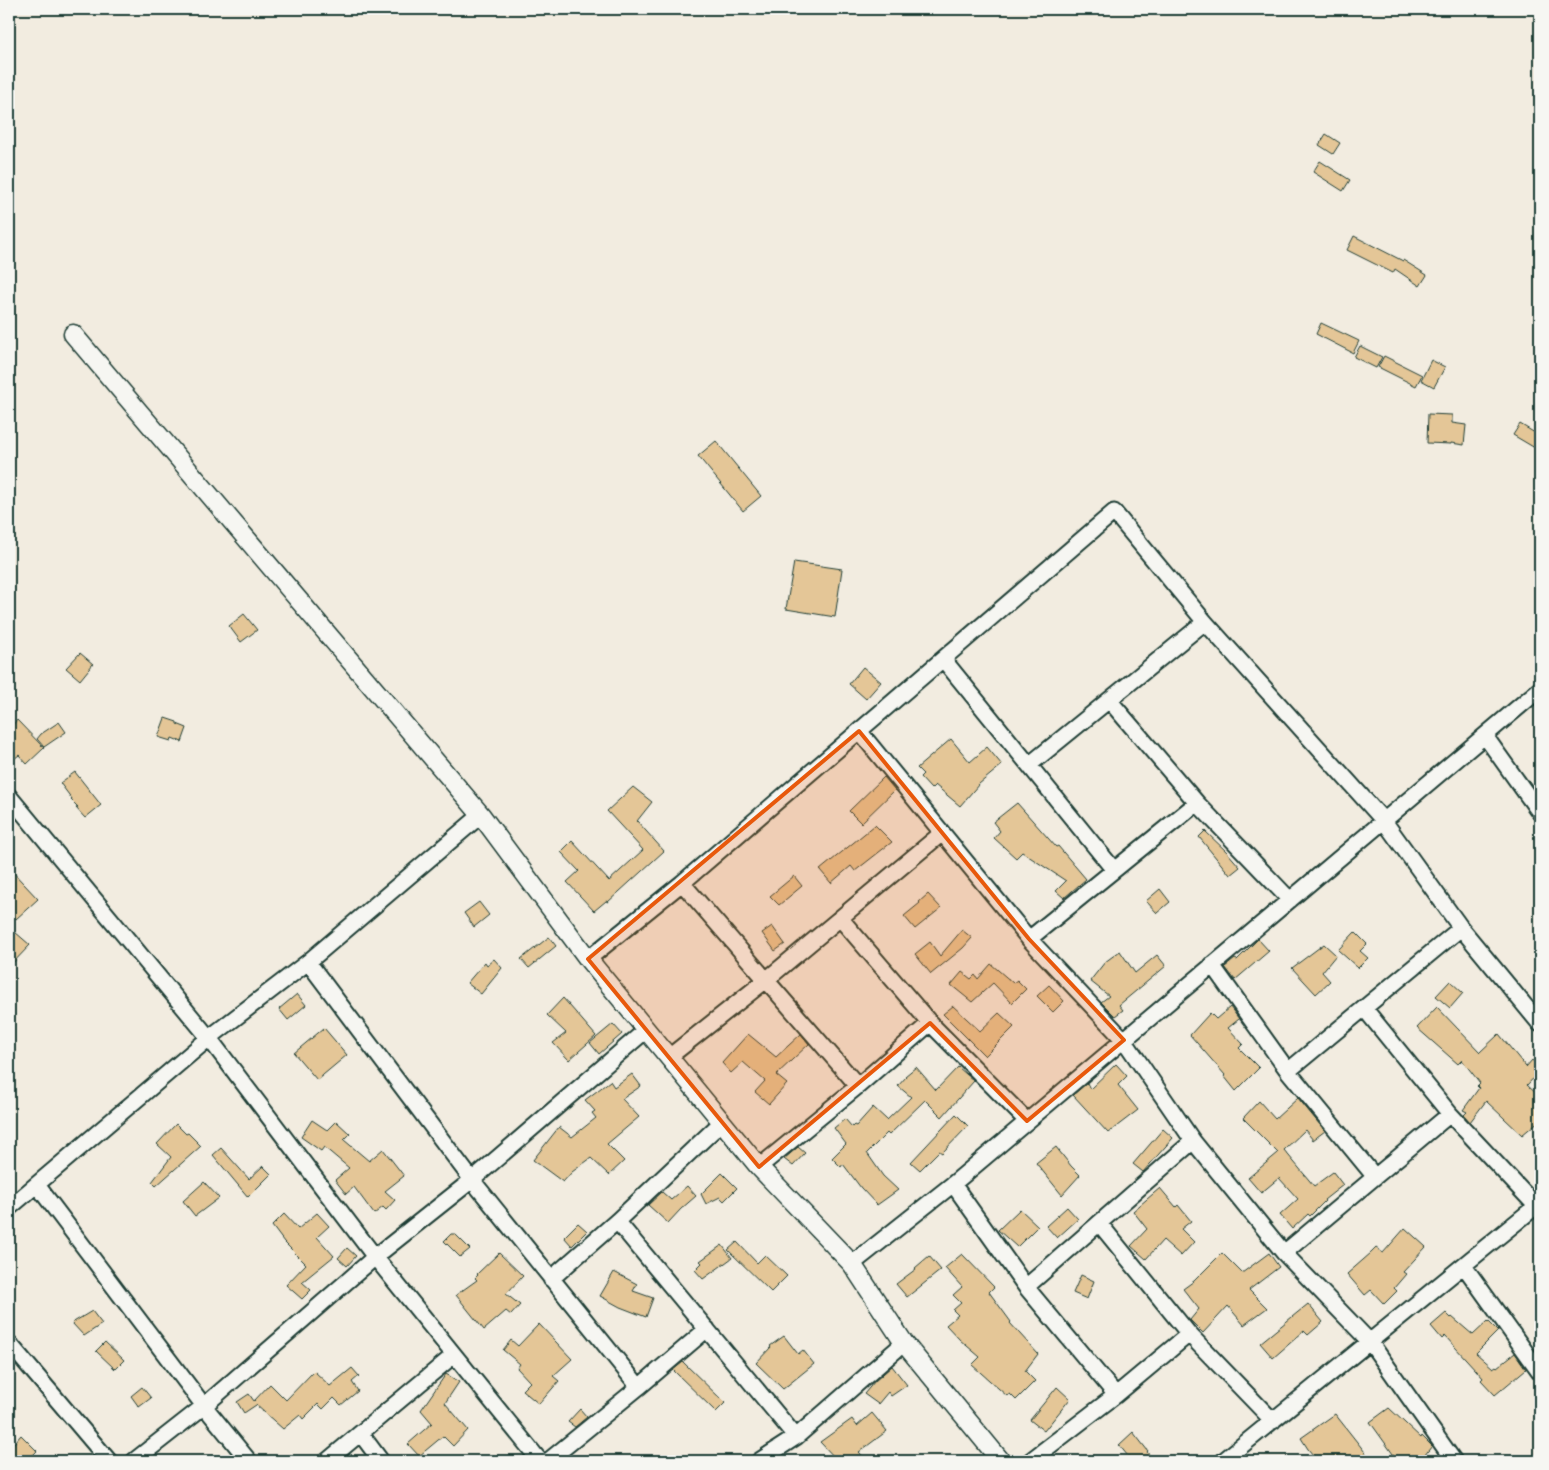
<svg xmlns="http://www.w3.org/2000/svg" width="1549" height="1470" font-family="'Balsamiq Sans',sans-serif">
	<rect width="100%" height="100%" fill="#f2ece0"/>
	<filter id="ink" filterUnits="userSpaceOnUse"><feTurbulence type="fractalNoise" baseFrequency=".02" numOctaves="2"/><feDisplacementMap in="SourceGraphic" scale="10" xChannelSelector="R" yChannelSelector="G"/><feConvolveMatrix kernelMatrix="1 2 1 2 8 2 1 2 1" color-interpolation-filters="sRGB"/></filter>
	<g filter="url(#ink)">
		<path fill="#e4c697" stroke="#1f3d34" d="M 1326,134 L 1340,143 L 1333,154 L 1319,145 Z
			M 1320,161 L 1350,180 L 1343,191 L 1313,172 Z
			M 1354,236 L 1403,261 L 1403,260 L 1427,275 L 1420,286 L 1395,269 L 1393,273 L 1347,250 Z
			M 1321,323 L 1359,341 L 1353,353 L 1316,334 Z
			M 1360,346 L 1382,357 L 1376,368 L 1354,357 Z
			M 1384,356 L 1422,375 L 1416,386 L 1378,367 Z
			M 1431,360 L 1445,367 L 1434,387 L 1421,380 Z
			M 1428,414 L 1452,415 L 1452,423 L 1466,425 L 1464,445 L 1451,443 L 1451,444 L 1427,443 Z
			M 1520,424 L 1540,436 L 1540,451 L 1513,435 Z
			M 716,441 L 761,496 L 743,511 L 698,456 Z
			M 794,562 L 842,569 L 835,617 L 786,609 Z
			M 244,614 L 257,630 L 241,642 L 229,626 Z
			M 80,653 L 93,664 L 80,680 L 66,668 Z
			M 863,667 L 881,682 L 866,699 L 849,684 Z
			M 165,718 L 177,722 L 177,724 L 187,728 L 182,742 L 172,738 L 171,741 L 158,737 Z
			M 17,720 L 44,748 L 27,764 L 19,755 L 9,763 L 9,729 Z
			M 59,722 L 66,732 L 44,747 L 37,739 L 41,734 Z
			M 951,739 L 970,762 L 987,747 L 1002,765 L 979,784 L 960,806 L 935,785 L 931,789 L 920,777 L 923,774 L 917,768 Z
			M 75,772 L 101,805 L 85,818 L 76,808 L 78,807 L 71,800 L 72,799 L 60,783 Z
			M 884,777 L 895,790 L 861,823 L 849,811 Z
			M 633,787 L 652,802 L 637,821 L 664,851 L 608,902 L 606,901 L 594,911 L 567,882 L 579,871 L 561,852 L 572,841 L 609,881 L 643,850 L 607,811 Z
			M 1017,803 L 1056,847 L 1058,846 L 1086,879 L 1064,898 L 1056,891 L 1066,881 L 1022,852 L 1016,858 L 994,838 L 1000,831 L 993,822 Z
			M 875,825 L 892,842 L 855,871 L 851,866 L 831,883 L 820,870 Z
			M 1205,831 L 1227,852 L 1240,867 L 1230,875 L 1199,837 Z
			M 9,868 L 38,899 L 16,919 L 9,911 Z
			M 794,876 L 802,886 L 779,905 L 770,896 Z
			M 1160,889 L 1170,902 L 1157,913 L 1146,901 Z
			M 928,894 L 941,908 L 915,929 L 904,916 L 920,903 L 919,902 Z
			M 479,902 L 489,915 L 474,927 L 464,913 Z
			M 772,926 L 785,944 L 775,951 L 762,933 Z
			M 962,930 L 972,938 L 963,948 L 931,974 L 915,954 L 930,942 L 940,956 Z
			M 15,932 L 30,945 L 9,967 L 9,940 Z
			M 1355,932 L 1367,944 L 1360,951 L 1368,958 L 1358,968 L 1338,950 Z
			M 549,937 L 556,946 L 529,968 L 521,959 Z
			M 1258,939 L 1269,951 L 1235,980 L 1225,967 L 1235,959 L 1237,960 Z
			M 1324,944 L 1336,955 L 1322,972 L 1330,981 L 1316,994 L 1292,968 Z
			M 1120,951 L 1135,973 L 1157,955 L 1166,966 L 1119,1005 L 1123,1010 L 1115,1016 L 1101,1002 L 1109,996 L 1090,981 L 1105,962 Z
			M 494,959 L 502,968 L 481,994 L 467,983 L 485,962 L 487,965 Z
			M 991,964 L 1013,983 L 1017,980 L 1026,989 L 1012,1003 L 993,983 L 972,1002 L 951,985 L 962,972 L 971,979 L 975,975 L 978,979 Z
			M 1450,981 L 1463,993 L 1450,1008 L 1436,996 Z
			M 1049,985 L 1064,1001 L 1053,1012 L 1037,996 Z
			M 297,994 L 306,1005 L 288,1020 L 279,1009 Z
			M 563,998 L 596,1036 L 569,1060 L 553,1043 L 566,1033 L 547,1015 Z
			M 953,1006 L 980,1031 L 999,1013 L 1014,1027 L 985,1056 L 943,1014 Z
			M 1230,1007 L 1239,1019 L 1228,1028 L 1243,1044 L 1239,1048 L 1259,1068 L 1236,1091 L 1224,1076 L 1225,1075 L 1190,1035 L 1210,1013 L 1216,1019 Z
			M 1437,1007 L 1480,1052 L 1499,1034 L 1526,1067 L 1532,1060 L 1540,1067 L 1540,1071 L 1527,1085 L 1540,1097 L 1540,1120 L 1522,1135 L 1486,1101 L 1470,1122 L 1464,1115 L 1467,1112 L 1463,1110 L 1479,1088 L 1477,1086 L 1480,1083 L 1462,1060 L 1458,1064 L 1417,1028 Z
			M 613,1024 L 622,1034 L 599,1054 L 590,1043 Z
			M 324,1028 L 347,1055 L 317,1080 L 294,1053 Z
			M 748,1034 L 776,1057 L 801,1034 L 809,1044 L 776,1075 L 787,1084 L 769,1104 L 755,1092 L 765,1081 L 743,1062 L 731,1073 L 722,1063 Z
			M 1116,1064 L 1127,1076 L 1118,1085 L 1138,1110 L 1108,1133 L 1073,1095 L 1087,1083 L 1090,1089 Z
			M 916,1067 L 936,1090 L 958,1067 L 974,1081 L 942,1117 L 925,1100 L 889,1135 L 887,1133 L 867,1153 L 883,1176 L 898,1190 L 877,1205 L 861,1188 L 843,1164 L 841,1167 L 832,1158 L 846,1144 L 834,1128 L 845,1119 L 852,1127 L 854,1125 L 856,1126 L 873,1107 L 887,1120 L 911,1097 L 898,1086 L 906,1077 L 905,1076 Z
			M 632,1074 L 641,1086 L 622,1099 L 639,1117 L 607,1144 L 624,1161 L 609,1175 L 591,1158 L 572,1172 L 563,1182 L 533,1160 L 559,1127 L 572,1137 L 596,1118 L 592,1113 L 595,1111 L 585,1100 L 610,1081 L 614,1087 Z
			M 1298,1098 L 1325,1131 L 1313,1140 L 1305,1130 L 1284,1150 L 1314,1186 L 1333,1172 L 1343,1185 L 1324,1200 L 1325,1201 L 1310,1216 L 1308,1214 L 1292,1229 L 1280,1215 L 1298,1199 L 1279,1178 L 1261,1193 L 1248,1178 L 1278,1153 L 1243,1118 L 1259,1101 L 1275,1119 Z
			M 956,1114 L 968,1126 L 942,1153 L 939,1151 L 920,1170 L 911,1162 Z
			M 312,1120 L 327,1130 L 336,1121 L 350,1134 L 344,1140 L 369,1161 L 383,1149 L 404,1176 L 385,1191 L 395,1200 L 386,1210 L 383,1207 L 374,1214 L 354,1187 L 346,1194 L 335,1180 L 349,1168 L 324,1147 L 321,1151 L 301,1137 Z
			M 176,1124 L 186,1134 L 188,1133 L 201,1146 L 156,1186 L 152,1182 L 171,1157 L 157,1144 Z
			M 1163,1129 L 1173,1138 L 1143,1172 L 1133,1164 Z
			M 798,1147 L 805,1153 L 793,1166 L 784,1159 Z
			M 1056,1147 L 1071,1166 L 1080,1175 L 1062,1195 L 1036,1163 Z
			M 221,1148 L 249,1179 L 263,1166 L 271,1174 L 248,1197 L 213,1155 Z
			M 722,1173 L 737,1188 L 724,1201 L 720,1197 L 706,1204 L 701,1194 Z
			M 204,1182 L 219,1198 L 195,1216 L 183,1201 Z
			M 687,1186 L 696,1196 L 681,1209 L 668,1223 L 648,1205 L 662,1192 L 671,1200 Z
			M 1160,1188 L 1176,1207 L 1178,1205 L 1191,1221 L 1181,1229 L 1194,1242 L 1181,1256 L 1163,1240 L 1146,1259 L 1131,1246 L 1147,1229 L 1133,1211 Z
			M 1067,1207 L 1078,1219 L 1057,1238 L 1046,1226 Z
			M 1020,1209 L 1038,1226 L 1017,1247 L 998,1230 Z
			M 317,1213 L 329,1226 L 317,1237 L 334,1256 L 302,1282 L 311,1290 L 302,1299 L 286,1285 L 306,1264 L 284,1242 L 272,1226 L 284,1214 L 298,1229 Z
			M 578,1223 L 587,1231 L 572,1246 L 564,1237 Z
			M 1405,1228 L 1426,1247 L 1403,1272 L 1406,1274 L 1394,1288 L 1397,1291 L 1384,1304 L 1371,1290 L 1365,1295 L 1347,1274 L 1371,1253 L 1376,1248 L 1383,1253 Z
			M 451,1234 L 455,1234 L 470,1249 L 460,1257 L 444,1241 Z
			M 737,1242 L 757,1263 L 765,1255 L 787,1276 L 771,1292 L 728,1250 Z
			M 722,1245 L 732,1258 L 703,1279 L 695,1270 L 702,1263 L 700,1261 Z
			M 347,1248 L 356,1256 L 347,1266 L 338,1258 Z
			M 499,1253 L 523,1276 L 506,1294 L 520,1305 L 511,1315 L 506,1311 L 484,1330 L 456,1295 L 477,1280 L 475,1278 L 478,1275 L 477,1274 Z
			M 1222,1253 L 1242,1273 L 1269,1253 L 1279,1267 L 1249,1290 L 1267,1308 L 1244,1325 L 1228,1306 L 1203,1333 L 1190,1320 L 1199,1309 L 1183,1289 L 1194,1281 Z
			M 962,1254 L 994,1287 L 989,1292 L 1011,1322 L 1010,1323 L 1038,1354 L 1025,1371 L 1035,1381 L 1016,1400 L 1010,1394 L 1007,1396 L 972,1365 L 980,1357 L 960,1340 L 946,1325 L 958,1315 L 953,1310 L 961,1303 L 953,1295 L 962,1287 L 945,1268 Z
			M 929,1256 L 941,1270 L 907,1297 L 896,1284 L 916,1269 L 915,1268 Z
			M 614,1272 L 637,1284 L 633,1291 L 653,1298 L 646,1317 L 620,1307 L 600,1296 Z
			M 1081,1275 L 1094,1281 L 1087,1299 L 1073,1293 Z
			M 1308,1304 L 1323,1322 L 1308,1335 L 1304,1331 L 1273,1358 L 1260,1343 Z
			M 92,1311 L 102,1324 L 84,1336 L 72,1323 Z
			M 1446,1313 L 1451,1318 L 1452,1317 L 1473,1335 L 1488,1321 L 1498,1331 L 1476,1353 L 1493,1368 L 1496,1366 L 1497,1367 L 1515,1353 L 1526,1369 L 1495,1395 L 1481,1380 L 1483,1378 L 1476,1370 L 1445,1336 L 1442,1339 L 1431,1326 Z
			M 539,1324 L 572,1359 L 553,1376 L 559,1381 L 539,1404 L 522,1390 L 530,1382 L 517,1368 L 520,1364 L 503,1350 L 511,1340 L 518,1346 Z
			M 784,1336 L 798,1354 L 803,1350 L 814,1364 L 783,1389 L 756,1363 L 771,1347 L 770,1346 Z
			M 105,1342 L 124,1360 L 115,1369 L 96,1351 Z
			M 683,1362 L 725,1403 L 716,1412 L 673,1370 Z
			M 892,1366 L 907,1385 L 891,1396 L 888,1392 L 878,1404 L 864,1394 L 875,1381 Z
			M 352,1368 L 359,1376 L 352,1382 L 358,1391 L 341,1405 L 334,1398 L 323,1409 L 318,1404 L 303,1419 L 300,1415 L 283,1429 L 256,1405 L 244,1413 L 237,1402 L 249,1394 L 254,1401 L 270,1384 L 286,1400 L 314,1371 L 330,1386 Z
			M 446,1374 L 459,1382 L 445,1403 L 468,1430 L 453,1446 L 443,1436 L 419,1456 L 408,1444 L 432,1423 L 421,1410 Z
			M 142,1387 L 151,1398 L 139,1407 L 131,1396 Z
			M 1057,1387 L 1070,1399 L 1044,1431 L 1030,1420 Z
			M 1389,1408 L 1421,1438 L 1422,1436 L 1432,1446 L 1420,1461 L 1398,1461 L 1370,1422 Z
			M 580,1409 L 587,1417 L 575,1427 L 568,1422 Z
			M 872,1413 L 887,1431 L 859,1452 L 867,1461 L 838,1461 L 820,1442 L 852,1419 L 857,1426 Z
			M 1335,1414 L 1372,1461 L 1318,1461 L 1308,1449 L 1301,1438 Z
			M 1133,1432 L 1148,1451 L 1147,1452 L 1154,1461 L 1132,1461 L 1119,1445 Z
			M 21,1435 L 37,1451 L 27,1461 L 9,1461 L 9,1449 Z"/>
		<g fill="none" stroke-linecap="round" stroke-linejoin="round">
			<g stroke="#1f3d34" stroke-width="19">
				<path id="minor" d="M 943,659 L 1114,870
					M 1109,700 L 1197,803 L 1290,900
					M 859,731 L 1029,939 L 1124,1040 L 1193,1141 L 1284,1253 L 1370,1342 L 1454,1461
					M 1485,736 L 1540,813
					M 1029,765 L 1205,622
					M 9,796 L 209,1038 L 375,1257 L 540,1461
					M 682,883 L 858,1086
					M 840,918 L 930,1023 L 1027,1121
					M 1029,939 L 1197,803
					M 588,959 L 682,883 L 1114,512 L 1205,622 L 1384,821 L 1461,928 L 1540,1024
					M 308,962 L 472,1180 L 639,1387
					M 1212,965 L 1288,1071 L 1375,1177
					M 1364,1008 L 1450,1114 L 1536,1206
					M 669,1057 L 766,980 L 942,833
					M 1288,1071 L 1461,928
					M 759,1167 L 858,1086 L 930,1023
					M 953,1184 L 1026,1287 L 1116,1395
					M 37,1185 L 204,1406 L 249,1461
					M 9,1208 L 209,1038 L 308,962 L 481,815
					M 617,1221 L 796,1437
					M 1099,1223 L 1189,1334 L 1273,1421
					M 1284,1253 L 1450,1114
					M 852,1264 L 953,1184 L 1540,689
					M 1464,1266 L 1540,1372
					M 551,1279 L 617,1221 L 722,1122
					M 1026,1287 L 1193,1141
					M 9,1343 L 109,1461
					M 361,1434 L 381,1461
					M 134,1461 L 204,1406 L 375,1257 L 472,1180 L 646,1030
					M 327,1461 L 454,1355
					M 548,1461 L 639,1387 L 707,1329
					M 759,1461 L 796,1437 L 904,1343
					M 1030,1461 L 1116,1395 L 1189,1334
					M 1223,1461 L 1540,1203"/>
			</g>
			<g stroke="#1f3d34" stroke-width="21">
				<path id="tertiary" d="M 73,334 L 481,815 L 588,959 L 759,1167 L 852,1264 L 904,1343 L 1001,1461"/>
			</g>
			<use href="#minor" stroke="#f6f6f2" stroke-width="15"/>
			<use href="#tertiary" stroke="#f6f6f2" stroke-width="18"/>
		</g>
	</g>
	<path fill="#e8590c" fill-opacity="0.2" stroke="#e8590c" stroke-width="4" stroke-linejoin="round" d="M 859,731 L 1029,939 L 1124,1040 L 1027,1121 L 930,1023 L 759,1167 L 588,959 Z"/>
	<rect width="1549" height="1470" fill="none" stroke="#f6f6f2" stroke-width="30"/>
	<rect x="15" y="15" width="1519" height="1440" fill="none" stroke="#1f3d34" stroke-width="2" filter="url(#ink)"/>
</svg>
